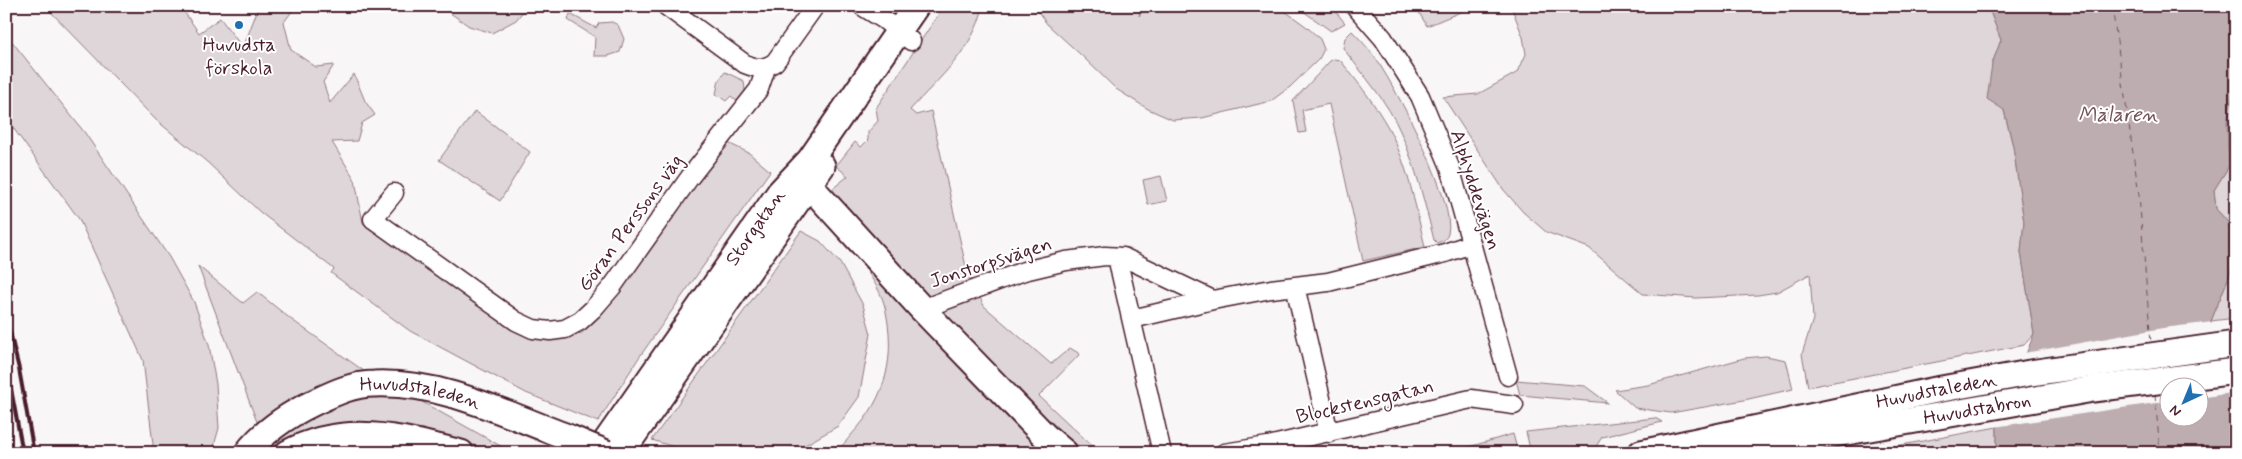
<svg xmlns="http://www.w3.org/2000/svg" width="2242" height="459" font-family="Mynerve,sans-serif">
	<rect width="100%" height="100%" fill="#f8f6f7"/>
	<filter id="ink" filterUnits="userSpaceOnUse"><feTurbulence type="fractalNoise" baseFrequency=".02" numOctaves="2"/><feDisplacementMap in="SourceGraphic" scale="10" xChannelSelector="R" yChannelSelector="G"/><feConvolveMatrix kernelMatrix="1 2 1 2 8 2 1 2 1" color-interpolation-filters="sRGB"/></filter>
	<g filter="url(#ink)">
		<path fill="#ded6d9" stroke="#947a82" d="M 45,6 L 180,6 L 199,33 L 220,18 L 243,48 L 259,6 L 296,6 L 284,22 L 291,50 L 316,67 L 334,65 L 323,82 L 330,103 L 354,74 L 365,101 L 375,115 L 362,123 L 357,141 L 332,142 L 355,180 L 363,223 L 513,324 L 555,337 L 582,333 L 603,313 L 672,212 L 726,142 L 749,153 L 770,171 L 638,359 L 598,422 L 526,393 L 410,331 L 331,273 L 334,269 L 261,213 L 207,162 L 156,120 Z
			M 440,6 L 524,6 L 525,9 L 516,20 L 492,33 L 469,26 Z
			M 944,6 L 983,6 C 975,48 938,79 910,110 L 916,115 L 931,111 L 967,271 L 984,306 L 1051,364 L 1070,348 L 1080,354 L 1039,396 L 1100,453 L 1084,453 L 953,329 L 831,190 L 848,176 L 836,166 L 855,142 L 861,147 L 868,140 L 868,132 L 878,121 L 876,108 Z
			M 1034,6 L 1141,6 L 1139,16 L 1147,6 L 1278,6 L 1307,27 L 1320,39 L 1324,49 L 1319,59 L 1290,87 L 1271,101 L 1202,118 L 1173,120 L 1148,109 L 1116,89 L 1081,55 L 1047,24 Z
			M 1296,6 L 1331,6 L 1345,23 L 1331,31 Z
			M 1415,6 L 1475,6 L 1427,26 Z
			M 1511,6 L 1988,6 L 2001,40 L 1992,64 L 2013,146 L 2024,222 L 2021,252 L 2034,334 L 2024,345 L 1808,387 L 1802,354 L 1813,319 L 1810,274 L 1777,292 L 1758,295 L 1696,298 L 1643,294 L 1589,248 L 1546,232 L 1523,212 L 1503,189 L 1443,97 L 1478,94 L 1518,72 L 1526,54 L 1523,37 Z
			M 570,14 L 596,28 L 599,23 L 612,22 L 618,25 L 624,39 L 620,52 L 608,56 L 594,56 L 595,37 L 568,20 Z
			M 1352,31 C 1364,43 1375,56 1383,70 C 1401,99 1456,202 1448,234 C 1446,240 1442,241 1437,243 L 1434,240 C 1425,204 1416,167 1401,133 C 1388,102 1363,75 1343,48 L 1345,38 Z
			M 6,34 L 85,133 L 169,257 L 194,302 L 209,345 L 216,384 L 219,428 L 212,453 L 154,453 L 143,360 L 79,219 L 6,118 Z
			M 1334,59 L 1340,60 C 1358,82 1375,104 1389,129 C 1408,165 1416,208 1425,247 L 1363,261 L 1329,104 L 1302,110 L 1306,132 L 1299,133 L 1293,101 L 1330,61 Z
			M 725,72 L 744,81 L 745,91 L 740,104 L 731,96 L 726,101 L 716,94 L 719,80 Z
			M 2236,92 L 2236,239 L 2227,221 L 2216,209 L 2214,190 L 2229,166 L 2227,122 L 2232,98 Z
			M 475,111 L 530,152 L 500,201 L 439,160 Z
			M 1161,176 L 1167,201 L 1148,205 L 1143,180 Z
			M 801,231 L 820,241 L 840,263 L 863,305 L 871,334 L 859,397 L 838,426 L 805,445 L 772,453 L 693,453 L 652,440 Z
			M 851,247 L 1047,453 L 834,453 C 841,448 847,440 852,434 C 887,397 896,356 885,307 C 880,286 862,265 851,247 Z
			M 2236,259 L 2236,318 L 2211,321 Z
			M 198,266 L 243,303 L 257,292 L 292,320 L 371,376 L 264,421 L 257,422 Z
			M 1766,356 L 1786,360 L 1793,389 L 1744,400 L 1671,413 L 1635,408 L 1615,390 L 1648,385 L 1744,358 Z
			M 1516,380 L 1585,386 L 1608,403 L 1520,395 Z
			M 408,394 L 513,453 L 500,453 L 467,443 L 280,448 L 274,453 L 255,453 L 300,416 L 368,395 Z
			M 1655,418 L 1662,422 L 1602,437 L 1595,448 L 1570,453 L 1531,453 L 1526,432 Z
			M 1997,427 L 1997,453 L 1892,453 L 1891,447 Z
			M 1513,434 L 1518,453 L 1448,453 Z
			M 373,446 L 426,453 L 321,453 L 350,447 Z"/>
		<path fill="#bdadb0" stroke="#8f747b" fill-rule="evenodd" d="M 1988,6 L 2236,6 L 2236,92 L 2232,98 L 2227,122 L 2229,166 L 2214,190 L 2216,209 L 2227,221 L 2236,239 L 2236,259 L 2211,321 L 2230,400 L 2236,412 L 2236,453 L 1997,453 L 1997,427 L 2034,334 L 2021,252 L 2024,222 L 2013,146 L 2004,110 L 1987,99 L 1992,64 L 2001,40 ZM 2170,386 L 2200,386 L 2200,416 L 2170,416 Z"/>
		<path fill="#f8f6f7" d="M 2213,322 L 2231,393 L 2200,398 L 2200,386 L 2170,386 L 2169,401 L 1994,427 L 2024,353 L 2163,328 Z"/>
		<g fill="none" stroke-linecap="round" stroke-linejoin="round">
			<path stroke="#72515a" stroke-width="1" stroke-dasharray="6 5" stroke-linecap="butt" d="M 2112,6 L 2139,195 L 2151,343
				M 2155,394 L 2160,453"/>
			<g stroke="#4a1f2b" stroke-width="21">
				<path id="street" d="M 666,6 L 745,64 C 757,69 764,70 775,62 L 815,6
					M 862,6 L 883,19 L 911,41
					M 1355,6 L 1383,38 L 1420,96 L 1450,167 L 1508,376
					M 394,193 L 373,219 L 516,321 L 533,329 L 550,331 L 565,329 L 580,321 L 593,309 L 612,287 L 690,177 L 759,89 L 766,68
					M 1117,257 L 1162,453
					M 1295,286 L 1329,433
					M 922,309 L 1024,271 L 1066,261 L 1105,256 L 1123,257 L 1213,300 L 1271,289 L 1328,282 L 1445,253 L 1471,244
					M 1132,319 L 1213,300
					M 1224,453 L 1268,446 L 1471,399 L 1514,405"/>
			</g>
			<g stroke="#4a1f2b" stroke-width="29">
				<g id="secondary">
					<path d="M 809,185 L 922,309 L 1045,436 L 1065,453"/>
					<path id="s1" d="M 247,453 C 264,431 288,415 313,403 C 332,394 352,384 374,384 C 443,381 507,415 570,438"/>
					<path d="M 288,453 C 344,422 403,438 461,453"/>
					<path id="s2" d="M 598,453 L 780,192 L 810,160 L 916,6"/>
					<path d="M 621,453 L 822,166"/>
					<path id="s3" d="M 1641,453 L 1936,390 L 2030,373 L 2236,344"/>
					<path id="s4" d="M 1737,453 L 1772,445 L 2093,389 L 2236,371"/>
				</g>
			</g>
			<use href="#street" stroke="#fff" stroke-width="18"/>
			<use href="#secondary" stroke="#fff" stroke-width="25"/>
			<path stroke="#4a1f2b" stroke-width="4" d="M 6,316 L 19,369 L 34,453
				M 6,362 L 23,453"/>
			<g stroke="#4a1f2b" stroke-width="29" stroke-linecap="butt">
				<path id="secondary-bridge" d="M 570,438 L 606,453"/>
			</g>
			<use href="#secondary-bridge" stroke="#fff" stroke-width="25"/>
		</g>
	</g>
	<circle fill="#1f6fb2" stroke="#fff" stroke-width="2" cx="239" cy="25" r="5"/>
	<g text-anchor="middle" dominant-baseline="central" stroke-width="4" stroke-linejoin="round" paint-order="stroke">
		<g font-size="20" fill="#4a1f2b" stroke="#fff">
			<text x="239" y="45">Huvudsta<tspan x="239" dy="23">förskola</tspan></text>
		</g>
		<g font-size="20" fill="#4a1f2b" stroke="#fff">
			<text transform="translate(1475 190) rotate(72)">Alphyddevägen</text>
			<text transform="translate(631 223) rotate(-54)">Göran Perssons väg</text>
			<text stroke="none"><textPath href="#s2" startOffset="275">Storgatan</textPath></text>
			<text transform="translate(991 263) rotate(-18)">Jonstorpsvägen</text>
			<text stroke="none"><textPath href="#s3" startOffset="302">Huvudstaleden</textPath></text>
			<text stroke="none"><textPath href="#s1" startOffset="195">Huvudstaleden</textPath></text>
			<text transform="translate(1365 402) rotate(-13)">Blockstensgatan</text>
			<text stroke="none"><textPath href="#s4" startOffset="244">Huvudstabron</textPath></text>
		</g>
		<g font-size="21" font-style="italic" fill="#72515a" stroke="#fff">
			<text x="2118" y="115">Mälaren</text>
		</g>
	</g>
	<rect width="2242" height="459" fill="none" stroke="#fff" stroke-width="25"/>
	<rect x="12" y="12" width="2217" height="434" fill="none" stroke="#4a1f2b" stroke-width="2" filter="url(#ink)"/>
	<g transform="translate(2184 402) rotate(224)"><circle r="24" fill="#ffffff" stroke="#b7a5aa"/>
	<path d="M0-4L9 19L0 12L-9 19Z" fill="#1f6fb2"/>
	<text y="-8" font-size="14" font-weight="bold" text-anchor="middle" fill="#4a1f2b">N</text>
	</g>
</svg>
